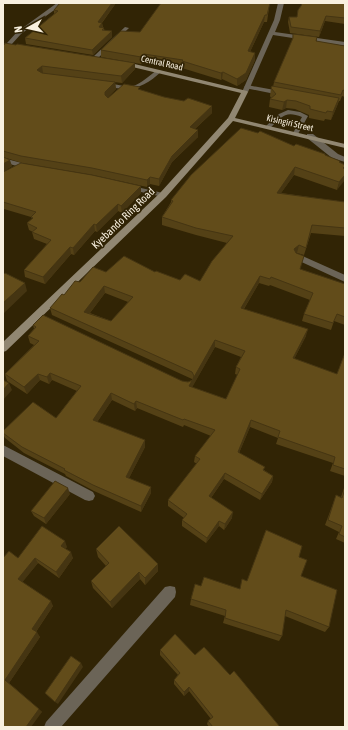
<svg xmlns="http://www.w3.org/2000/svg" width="348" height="730" font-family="'Asap Condensed',sans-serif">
	<rect width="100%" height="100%" fill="#312405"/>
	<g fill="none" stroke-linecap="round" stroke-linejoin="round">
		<path fill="#6b6457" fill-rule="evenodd" d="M 125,27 L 129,28 L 97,59 L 93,59 L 93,57 Z
			M 157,70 L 162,71 C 147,85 135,91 115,88 C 110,88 106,87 102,85 C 109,81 124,88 133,86 C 142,83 150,75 157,70 Z
			M 247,85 L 280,91 L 283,93 L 280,95 L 245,88 L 244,87 Z
			M 288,110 L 300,112 L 308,116 L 298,134 L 293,133 L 302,117 C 285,110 282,117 270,128 L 266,128 L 266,126 L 279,114 Z"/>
		<path fill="#6b6457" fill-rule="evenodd" d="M 57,3 L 64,3 L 21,34 L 11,45 L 7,45 L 7,43 L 17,32 Z
			M 278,3 L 284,3 L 280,20 L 275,32 L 345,42 L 345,46 L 273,35 L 248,92 L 243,93 L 242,92 L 274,20 Z
			M 307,134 L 313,134 L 338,154 L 345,157 L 345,162 L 332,158 L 307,138 Z
			M 3,158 L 33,166 L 34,168 L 30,170 L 3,162 Z
			M 125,185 L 128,185 L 163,193 L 167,195 L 163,197 L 128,189 L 125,189 Z
			M 298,254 L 345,275 L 345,282 L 295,259 L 294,257 Z
			M 3,445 L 93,492 L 95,496 L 93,500 L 89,501 L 85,500 L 3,456 Z
			M 170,586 L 175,587 L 176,592 L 175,597 L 61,727 L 44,727 L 46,722 L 165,587 Z"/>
		<path fill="#918772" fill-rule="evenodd" d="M 122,61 L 247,91 L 248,92 L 235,118 L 345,144 L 345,148 L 233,121 L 166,197 L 6,351 L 3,352 L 3,342 L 160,193 L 228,118 L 241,93 L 120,64 L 119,63 Z"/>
	</g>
	<path fill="#544116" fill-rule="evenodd" d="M 60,3 L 116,3 L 102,23 L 103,27 L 105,31 L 112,37 L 93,55 L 26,44 L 25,38 L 54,14 L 54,10 Z
		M 345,3 L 345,24 L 325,21 L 319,37 L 290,33 L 288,22 L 289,17 L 297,17 L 298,10 L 301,6 Z
		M 269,8 L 267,22 L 264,22 L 250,52 L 255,53 L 255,60 L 246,80 L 237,86 L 222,79 L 221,80 L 182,68 L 182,67 L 144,60 L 141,64 L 101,57 L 101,50 L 140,32 Z
		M 293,34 L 317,37 L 317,42 L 345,46 L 345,97 L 342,96 L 340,101 L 339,101 L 337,106 L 331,120 L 325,119 L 324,121 L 309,118 L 309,115 L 295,109 L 286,108 L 282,110 L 269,107 L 270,99 L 271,98 L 270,96 L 271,88 L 273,87 L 274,82 L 292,41 Z
		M 3,45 L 135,63 L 135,69 L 122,83 L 43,73 L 115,82 L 116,89 L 108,97 L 140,90 L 212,113 L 195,129 L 198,130 L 198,137 L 172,162 L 159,186 L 150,184 L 147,187 L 93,175 L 22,163 L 3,157 L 12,166 L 3,172 Z
		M 294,146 L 325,154 L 325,155 L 345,165 L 337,190 L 294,175 L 281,193 L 345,202 L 345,236 L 311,233 L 304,255 L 297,253 L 300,270 L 345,284 L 345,325 L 334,321 L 331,330 L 302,321 L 304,314 L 310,300 L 270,285 L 269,286 L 259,283 L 244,309 L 306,336 L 294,359 L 337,374 L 345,353 L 345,476 L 330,471 L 333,463 L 276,444 L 278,438 L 250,427 L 239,453 L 264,470 L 273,476 L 272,482 L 260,500 L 224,479 L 211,498 L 232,518 L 224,530 L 219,526 L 206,543 L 182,526 L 182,520 L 184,518 L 168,506 L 168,500 L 197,464 L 194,462 L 195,456 L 211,436 L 184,425 L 183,427 L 137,408 L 135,411 L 112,400 L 97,422 L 145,440 L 145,447 L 129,478 L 151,493 L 141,512 L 94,491 L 66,476 L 65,474 L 24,453 L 5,438 L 3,434 L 3,431 L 56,418 L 77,391 L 52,380 L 49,384 L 40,380 L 27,394 L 7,381 L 5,374 L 34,345 L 30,343 L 28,336 L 34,329 L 33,325 L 182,381 L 188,382 L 192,380 L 192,379 L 52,315 L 50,308 L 64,295 L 80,282 L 106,272 L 155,272 L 180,280 L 200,281 L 227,243 L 196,235 L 162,225 L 162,217 L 171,202 L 171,200 ZM 105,293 L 128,302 L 111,321 L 90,313 ZM 215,347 L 241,357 L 236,367 L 235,374 L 238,375 L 226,399 L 192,387 Z
		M 3,172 L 141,186 L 141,193 L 122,213 L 118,211 L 97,232 L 95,231 L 74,255 L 71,254 L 45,284 L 25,277 L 24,270 L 47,244 L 34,239 L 32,232 L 33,232 L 29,230 L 27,223 L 32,219 L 31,217 L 4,209 L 3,210 Z
		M 345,485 L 345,543 L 336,539 L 339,532 L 325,525 L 334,501 L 336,495 L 341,497 Z
		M 70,494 L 46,524 L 34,516 L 31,511 Z
		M 67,547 L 65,549 L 73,558 L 59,578 L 38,563 L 22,582 L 53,606 L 36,632 L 40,637 L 9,683 L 42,712 L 3,727 L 18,558 Z
		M 96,549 L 158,571 L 145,585 L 140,579 L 112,608 L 93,588 L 91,581 L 106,566 L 98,557 Z
		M 299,557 L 301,576 L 329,627 L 325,632 L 285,616 L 282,636 L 279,641 L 223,623 L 225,616 L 190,605 L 191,599 L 201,586 L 240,589 L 247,581 Z
		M 160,650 L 195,655 L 230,675 L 280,727 L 209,727 L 207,724 L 208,721 L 211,719 L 189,691 L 184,696 L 174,684 L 174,680 L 178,675 L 160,655 Z"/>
	<path fill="#453512" d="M 112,3 L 116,3 L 100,25 L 102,23 L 103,29 L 99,32 L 98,22 Z
		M 265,15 L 264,22 L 247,58 L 248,51 Z
		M 326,16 L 325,21 L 319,37 L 320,31 Z
		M 112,31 L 112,37 L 93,55 L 92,50 Z
		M 255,53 L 255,60 L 246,80 L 237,86 L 237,79 Z
		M 144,54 L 144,60 L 141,64 L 141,57 Z
		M 135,63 L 135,69 L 122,83 L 121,76 Z
		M 42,66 L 43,73 L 39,76 L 37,70 Z
		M 223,72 L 222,79 L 221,80 L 221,73 Z
		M 115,82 L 116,89 L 106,99 L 105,95 L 105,92 Z
		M 339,98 L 337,106 L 331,120 L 333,112 Z
		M 287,100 L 286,108 L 282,110 L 284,102 Z
		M 212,106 L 212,113 L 190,133 L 190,127 Z
		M 198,130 L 198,137 L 172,162 L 159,186 L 159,179 L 172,156 Z
		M 10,160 L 12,166 L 3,172 L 3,164 Z
		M 295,167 L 294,175 L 276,200 L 277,193 Z
		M 345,175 L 345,180 L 337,190 L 339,182 Z
		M 150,177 L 150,184 L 147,187 L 147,180 Z
		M 141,186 L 141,193 L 122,213 L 121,206 Z
		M 118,204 L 118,211 L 97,232 L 96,225 Z
		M 94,224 L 95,231 L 74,255 L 73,248 Z
		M 299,245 L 297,253 L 293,257 L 294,249 Z
		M 70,247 L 71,254 L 45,284 L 43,277 Z
		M 260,276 L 259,283 L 240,315 L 241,308 Z
		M 25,283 L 27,291 L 3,314 L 3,303 Z
		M 104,286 L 105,293 L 85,319 L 84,312 Z
		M 308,329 L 306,336 L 291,365 L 293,358 Z
		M 215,340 L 215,347 L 189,393 L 189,386 Z
		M 50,373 L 52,380 L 49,384 L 47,377 Z
		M 38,374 L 40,380 L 27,394 L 24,387 Z
		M 9,383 L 12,390 L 3,400 L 3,390 Z
		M 111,393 L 112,400 L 94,427 L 93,420 Z
		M 136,401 L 137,408 L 135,411 L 134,404 Z
		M 251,420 L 250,427 L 237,458 L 238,452 Z
		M 145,440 L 145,447 L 127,482 L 126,477 Z
		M 225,473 L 224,479 L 208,502 L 209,496 Z
		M 273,476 L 272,482 L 260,500 L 262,494 Z
		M 151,487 L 151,493 L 141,512 L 141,506 Z
		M 68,488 L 70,494 L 46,524 L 44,518 Z
		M 233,512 L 232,518 L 224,530 L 225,524 Z
		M 219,521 L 219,526 L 206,543 L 207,538 Z
		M 65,541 L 67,547 L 63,551 L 61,546 Z
		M 71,552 L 73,558 L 59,578 L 56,572 Z
		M 35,558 L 38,563 L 21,584 L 18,579 Z
		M 158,564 L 158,571 L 145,585 L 145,578 Z
		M 139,572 L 140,579 L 112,608 L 110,602 Z
		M 51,601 L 53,606 L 35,633 L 32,629 Z
		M 37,632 L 40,637 L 9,683 L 42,712 L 31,727 L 26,727 L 5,680 Z
		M 81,663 L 83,667 L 58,704 L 55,702 Z
		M 189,687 L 189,691 L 184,696 L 184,692 Z"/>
	<path fill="#624c1a" stroke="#453512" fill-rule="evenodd" d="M 60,3 L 112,3 L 98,22 L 102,23 L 99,27 L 104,28 L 102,30 L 112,31 L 92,50 L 25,38 L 58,11 L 54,10 Z
		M 161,3 L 270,3 L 267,15 L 265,15 L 248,51 L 255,53 L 246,73 L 237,79 L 223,72 L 221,73 L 182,61 L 183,60 L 144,54 L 141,57 L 101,50 L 121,31 L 140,32 Z
		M 302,3 L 345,3 L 345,18 L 326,16 L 320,31 L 291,27 L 289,17 L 297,17 L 298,10 L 301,6 Z
		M 293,34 L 317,37 L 316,41 L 345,46 L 345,91 L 343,90 L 341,95 L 274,82 L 293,38 Z
		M 5,43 L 16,45 L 17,44 L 135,63 L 121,76 L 42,66 L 37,70 L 42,73 L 115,82 L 105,92 L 105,95 L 108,98 L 124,84 L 140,87 L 138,89 L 164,97 L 184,101 L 188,98 L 212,106 L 190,127 L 198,130 L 172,156 L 159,179 L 150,177 L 147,180 L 92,168 L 21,156 L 3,151 L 3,45 L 4,45 Z
		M 272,86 L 339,98 L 333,112 L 327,111 L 326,113 L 310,109 L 310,106 L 296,101 L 287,100 L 284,102 L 270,99 L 276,94 L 271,88 Z
		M 241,128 L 258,133 L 260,131 L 294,146 L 296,144 L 325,154 L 325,155 L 340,161 L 339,162 L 345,165 L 345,166 L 343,168 L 345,169 L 345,175 L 339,182 L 295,167 L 277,193 L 345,202 L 345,228 L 312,225 L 306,248 L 299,245 L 294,249 L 296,253 L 304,256 L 300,269 L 345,284 L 345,317 L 337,314 L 333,323 L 304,314 L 313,293 L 271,277 L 270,279 L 260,276 L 241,308 L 308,329 L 293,358 L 337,374 L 345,353 L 345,469 L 333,465 L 335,457 L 278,437 L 280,431 L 251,420 L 238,452 L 265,467 L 263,470 L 273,476 L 262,494 L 225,473 L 209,496 L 233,512 L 225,524 L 219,521 L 207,538 L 182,520 L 187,514 L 168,500 L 200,459 L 195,456 L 215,430 L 184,419 L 183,420 L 136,401 L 134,404 L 111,393 L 93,420 L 145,440 L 126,477 L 151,487 L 141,506 L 93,485 L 64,470 L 65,469 L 22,447 L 3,433 L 3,431 L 33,402 L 56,418 L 81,386 L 50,373 L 47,377 L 38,374 L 24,387 L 5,374 L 39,341 L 28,336 L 36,327 L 33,325 L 43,315 L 182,381 L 188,382 L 193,380 L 194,376 L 192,372 L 50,308 L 62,294 L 64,295 L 75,281 L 80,282 L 93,267 L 106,272 L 124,256 L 155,272 L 156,271 L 180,280 L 185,274 L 200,281 L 212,261 L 233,236 L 196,228 L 162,217 L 173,201 L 171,200 L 191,175 ZM 104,286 L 133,297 L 111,321 L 84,312 ZM 215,340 L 245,351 L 236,367 L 240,369 L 226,399 L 189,386 Z
		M 3,157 L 10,160 L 3,164 Z
		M 21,163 L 92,175 L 141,186 L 121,206 L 118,204 L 96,225 L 94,224 L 73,248 L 70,247 L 43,277 L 24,270 L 51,240 L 32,232 L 37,228 L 27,223 L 33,218 L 31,217 L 36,212 L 3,202 L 3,172 Z
		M 5,273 L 25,283 L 3,303 L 3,275 Z
		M 3,380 L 9,383 L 3,390 Z
		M 55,481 L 68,488 L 44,518 L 31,511 Z
		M 345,489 L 345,537 L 339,534 L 342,526 L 328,520 L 336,495 L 342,498 Z
		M 42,526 L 65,541 L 61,546 L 71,552 L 56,572 L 35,558 L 18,579 L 51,601 L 32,629 L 37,632 L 5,680 L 39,709 L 26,727 L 3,727 L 3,558 L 9,551 L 18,558 Z
		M 119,526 L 158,564 L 145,578 L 139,572 L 110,602 L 91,581 L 109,563 L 96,549 Z
		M 266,530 L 302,546 L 299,557 L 307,560 L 301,576 L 337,590 L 329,627 L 286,610 L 282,636 L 225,618 L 226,610 L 191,599 L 195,584 L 201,586 L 204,577 L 240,589 L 242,579 L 247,581 Z
		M 175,634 L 195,655 L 204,647 L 230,675 L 234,671 L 280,727 L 213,727 L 208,721 L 213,717 L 189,687 L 184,692 L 174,680 L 180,673 L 160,650 Z
		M 71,656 L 81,663 L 55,702 L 45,693 Z"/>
	<g text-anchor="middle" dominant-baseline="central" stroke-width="3.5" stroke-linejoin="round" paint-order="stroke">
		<g font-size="9" fill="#f8f0df" stroke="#312405">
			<text transform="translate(162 63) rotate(13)">Central Road</text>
			<text transform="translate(290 123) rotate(13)">Kisingiri Street</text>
		</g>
		<g font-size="11" fill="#f8f0df" stroke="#312405">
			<text transform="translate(123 218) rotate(-44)">Kyebando Ring Road</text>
		</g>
	</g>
	<rect width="348" height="730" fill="none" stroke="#f8f0df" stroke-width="8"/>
	<g transform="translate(28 28) rotate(262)" stroke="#312405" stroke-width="3" paint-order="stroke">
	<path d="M0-3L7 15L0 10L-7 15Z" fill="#f8f0df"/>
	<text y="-6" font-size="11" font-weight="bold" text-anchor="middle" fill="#f8f0df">N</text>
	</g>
</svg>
